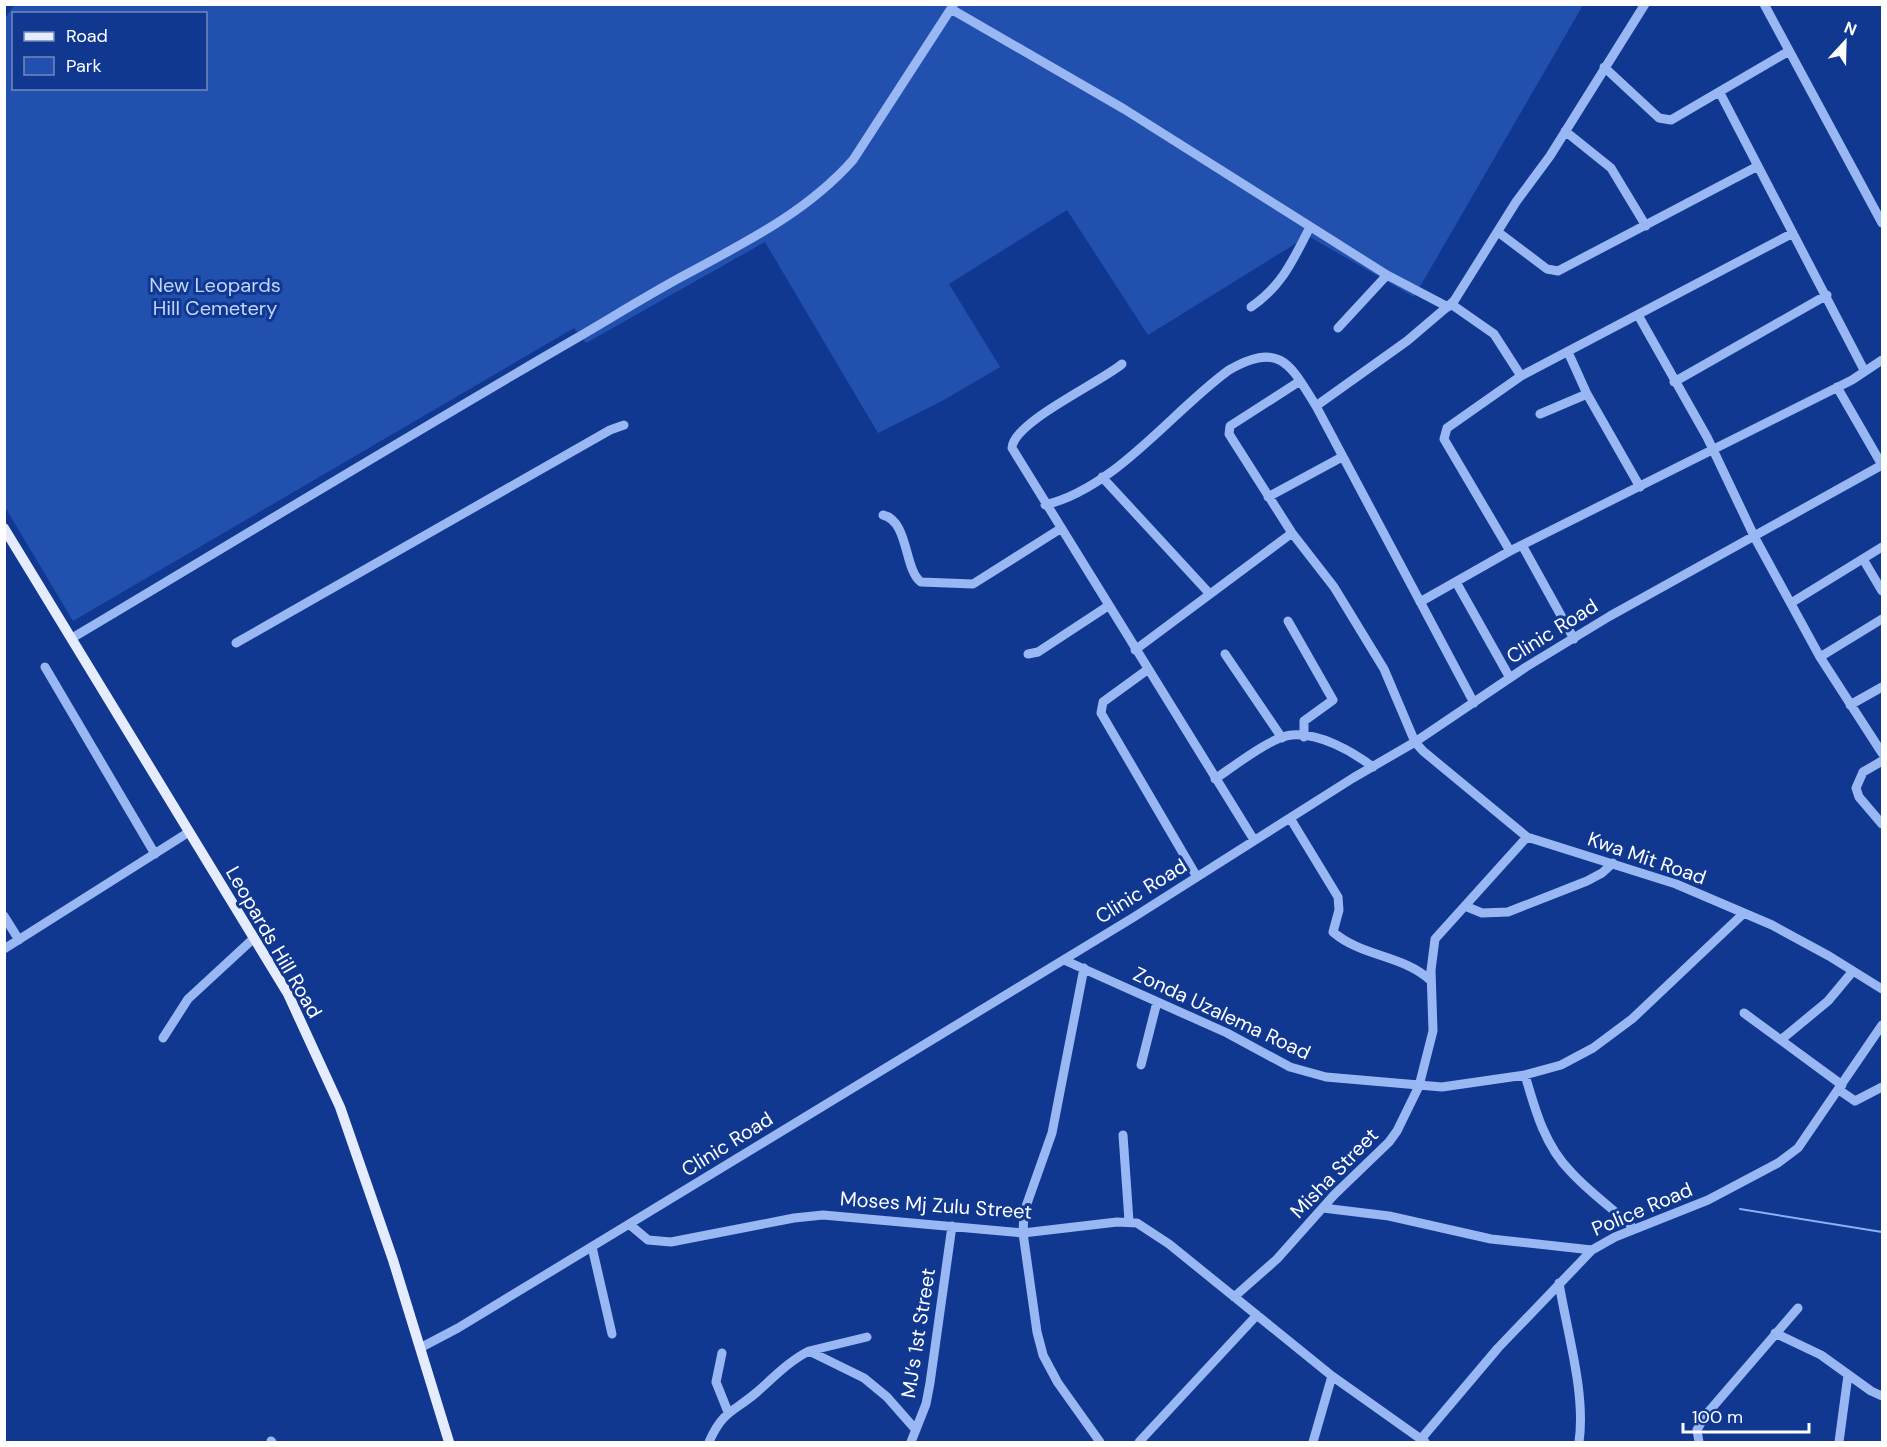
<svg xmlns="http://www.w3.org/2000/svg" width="1887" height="1447" font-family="'DM Sans',sans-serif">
	<rect width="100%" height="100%" fill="#103890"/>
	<path fill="#2150af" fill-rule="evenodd" d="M 15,4 L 1583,5 L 1414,297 L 1308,236 L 1148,335 L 1067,210 L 949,284 L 1000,367 L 942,401 L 878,433 L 765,242 L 586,343 L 574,328 L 73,621 L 5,507 L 4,20 ZM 14,14 L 206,14 L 206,88 L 14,88 Z"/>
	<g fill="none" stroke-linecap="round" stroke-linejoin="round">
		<path stroke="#8ab0f7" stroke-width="2" d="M 1740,1209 L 1882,1232"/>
		<path stroke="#99b7f3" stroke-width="9" d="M 1764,4 L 1882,223
			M 951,9 L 1124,109 L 1387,275 L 1448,307
			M 1604,67 L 1659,118 L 1671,120 L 1789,51
			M 1720,93 L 1864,370
			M 1565,131 L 1611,168 L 1646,226
			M 1498,232 L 1547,269 L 1558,271 L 1758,166
			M 1451,304 L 1494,334 L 1521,376
			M 1251,307 C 1282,286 1293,260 1310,227
			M 1638,315 L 1707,437 L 1755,538 L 1820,657 L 1882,753
			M 1338,328 L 1387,275
			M 1568,352 L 1587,394 L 1640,487
			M 1122,364 C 1101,382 1013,422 1012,448 L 1254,840
			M 1300,381 L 1230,426 L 1229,434 L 1292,533 L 1334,587 L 1384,669 L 1415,742 L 1423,751 L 1527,837 L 1676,884 L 1772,925 L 1829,956 L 1882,989
			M 1674,382 L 1827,295
			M 1837,387 L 1882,465
			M 1316,406 L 1407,341 L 1454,301 L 1516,202 L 1550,156 L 1645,4
			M 1540,414 L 1587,394
			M 1102,477 L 1209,593
			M 1268,497 L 1342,457
			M 1045,505 C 1116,488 1171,412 1229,370 C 1281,340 1291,366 1316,406 L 1474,703
			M 883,515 C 909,521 904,570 921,582 L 973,584 L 1060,529
			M 1522,545 L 1574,639
			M 1510,551 L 1444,439 L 1447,428 L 1521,376 L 1793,233
			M 1863,559 L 1882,591
			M 1456,582 L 1510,678
			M 1420,602 L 1510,551 L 1852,380 L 1882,360
			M 1791,603 L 1882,547
			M 1288,621 L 1333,700 L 1304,721 L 1304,737
			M 72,638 C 240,538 406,437 575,339 C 611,318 646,296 683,276 C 744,243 806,213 853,160 L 954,4
			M 236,643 L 610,430 L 624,425
			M 1135,650 L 1292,533
			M 1028,654 L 1038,652 L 1108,606
			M 1225,654 L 1282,738
			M 1820,657 L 1882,619
			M 45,667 L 155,854
			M 1147,670 L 1103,702 L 1101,713 L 1197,877
			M 1850,705 L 1882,687
			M 1882,761 L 1863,772 L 1856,788 L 1859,797 L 1882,824
			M 1215,779 C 1233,767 1272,736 1292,735 C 1320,733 1352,751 1373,767
			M 1290,818 L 1338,897 L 1339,910 L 1333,932 C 1362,957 1403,955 1430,980
			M 1465,906 L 1482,913 L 1508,912 L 1587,881 L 1602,873 L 1613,863
			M 4,916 L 19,940
			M 4,949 L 189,832
			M 1064,960 L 1227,1033 L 1290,1067 L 1326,1077 L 1442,1087 L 1525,1075 L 1561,1065 L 1593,1048 L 1632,1019 L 1744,913
			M 1084,968 L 1052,1133 L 1024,1212 L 1023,1233 L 1037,1332 L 1043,1355 L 1058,1383 L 1100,1442
			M 1744,1013 L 1842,1085
			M 163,1038 L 188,999 L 254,938
			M 1782,1039 L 1828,1001 L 1853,971
			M 1141,1065 L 1157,1002
			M 1525,1075 C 1535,1110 1545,1146 1571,1172 C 1590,1193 1614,1209 1634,1229
			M 1839,1090 L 1855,1101 L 1882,1087
			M 1123,1135 L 1129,1221
			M 1323,1208 L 1389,1216 L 1491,1239 L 1592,1250
			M 629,1224 L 648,1240 L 671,1242 L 794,1218 L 823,1215 L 1023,1233 L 1117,1222 L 1137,1223 L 1169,1244 L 1332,1376 L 1425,1442
			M 592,1247 L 612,1334
			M 1559,1283 C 1567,1332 1586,1394 1579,1442
			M 1234,1297 L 1277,1259 L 1334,1195 L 1389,1142 L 1397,1131 L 1419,1086 L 1433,1031 L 1431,970 L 1435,939 L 1527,837
			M 1775,1333 L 1821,1355 L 1871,1391 L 1882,1396
			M 420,1348 L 458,1328 L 1134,917 L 1353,778 L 1415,742 L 1526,667 L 1610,616 L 1882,465
			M 809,1351 L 867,1337
			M 722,1353 L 716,1382 L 728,1412
			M 1421,1439 L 1498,1348 L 1592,1250 L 1615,1237 L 1708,1200 L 1778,1163 L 1798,1148 L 1882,1025
			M 271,1441 L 272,1442
			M 709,1442 C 723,1410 734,1412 757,1392 C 773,1378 789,1361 809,1351 L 864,1378 L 887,1397 L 916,1430
			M 911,1442 L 926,1404 L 930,1383 L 952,1226
			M 1139,1442 L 1257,1315
			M 1313,1442 L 1332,1376
			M 1699,1442 L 1697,1430 L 1704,1417 L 1798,1308
			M 1839,1442 L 1848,1375"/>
		<path stroke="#e5ecff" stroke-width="10" d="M 4,528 L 288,994 L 340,1107 L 393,1260 L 449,1442"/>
	</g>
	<g text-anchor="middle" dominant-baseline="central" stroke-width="6" stroke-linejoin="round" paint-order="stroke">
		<g font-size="20" fill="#c1d5fe" stroke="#103890">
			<text x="215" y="285">New Leopards<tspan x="215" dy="23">Hill Cemetery</tspan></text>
		</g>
		<g font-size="20" fill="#fff" stroke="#103890">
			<text transform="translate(1552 631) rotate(-32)">Clinic Road</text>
			<text transform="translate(1647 858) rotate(19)">Kwa Mit Road</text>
			<text transform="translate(1141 891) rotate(-32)">Clinic Road</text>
			<text transform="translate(274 942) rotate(60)">Leopards Hill Road</text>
			<text transform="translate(1222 1013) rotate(25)">Zonda Uzalema Road</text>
			<text transform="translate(727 1144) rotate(-32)">Clinic Road</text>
			<text transform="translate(1334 1173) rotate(-46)">Misha Street</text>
			<text transform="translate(936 1205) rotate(4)">Moses Mj Zulu Street</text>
			<text transform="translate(1642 1209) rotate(-23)">Police Road</text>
			<text transform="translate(918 1333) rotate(-81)">MJ’s 1st Street</text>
		</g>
	</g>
	<rect width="1887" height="1447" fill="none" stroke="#ffffff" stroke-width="12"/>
	<rect x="12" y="12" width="195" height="78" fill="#103890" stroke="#7088bc" stroke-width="1.5"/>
	<rect x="24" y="32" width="30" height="9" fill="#e5ecff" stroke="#7088bc" stroke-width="1.5"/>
	<text x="66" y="42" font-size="18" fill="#ffffff">Road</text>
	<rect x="24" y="57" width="30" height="18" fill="#2150af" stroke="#7088bc" stroke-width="1.5"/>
	<text x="66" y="72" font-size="18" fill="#ffffff">Park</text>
	<g transform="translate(1845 42) rotate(22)" stroke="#103890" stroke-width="4.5" paint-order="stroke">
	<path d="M0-4.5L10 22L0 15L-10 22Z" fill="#ffffff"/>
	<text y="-9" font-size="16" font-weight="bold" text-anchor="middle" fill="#ffffff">N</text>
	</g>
	<path d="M1683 1423v9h126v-9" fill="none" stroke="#ffffff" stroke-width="3"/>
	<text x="1692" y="1423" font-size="18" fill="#ffffff" stroke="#103890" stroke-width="4.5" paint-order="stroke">100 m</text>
</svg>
